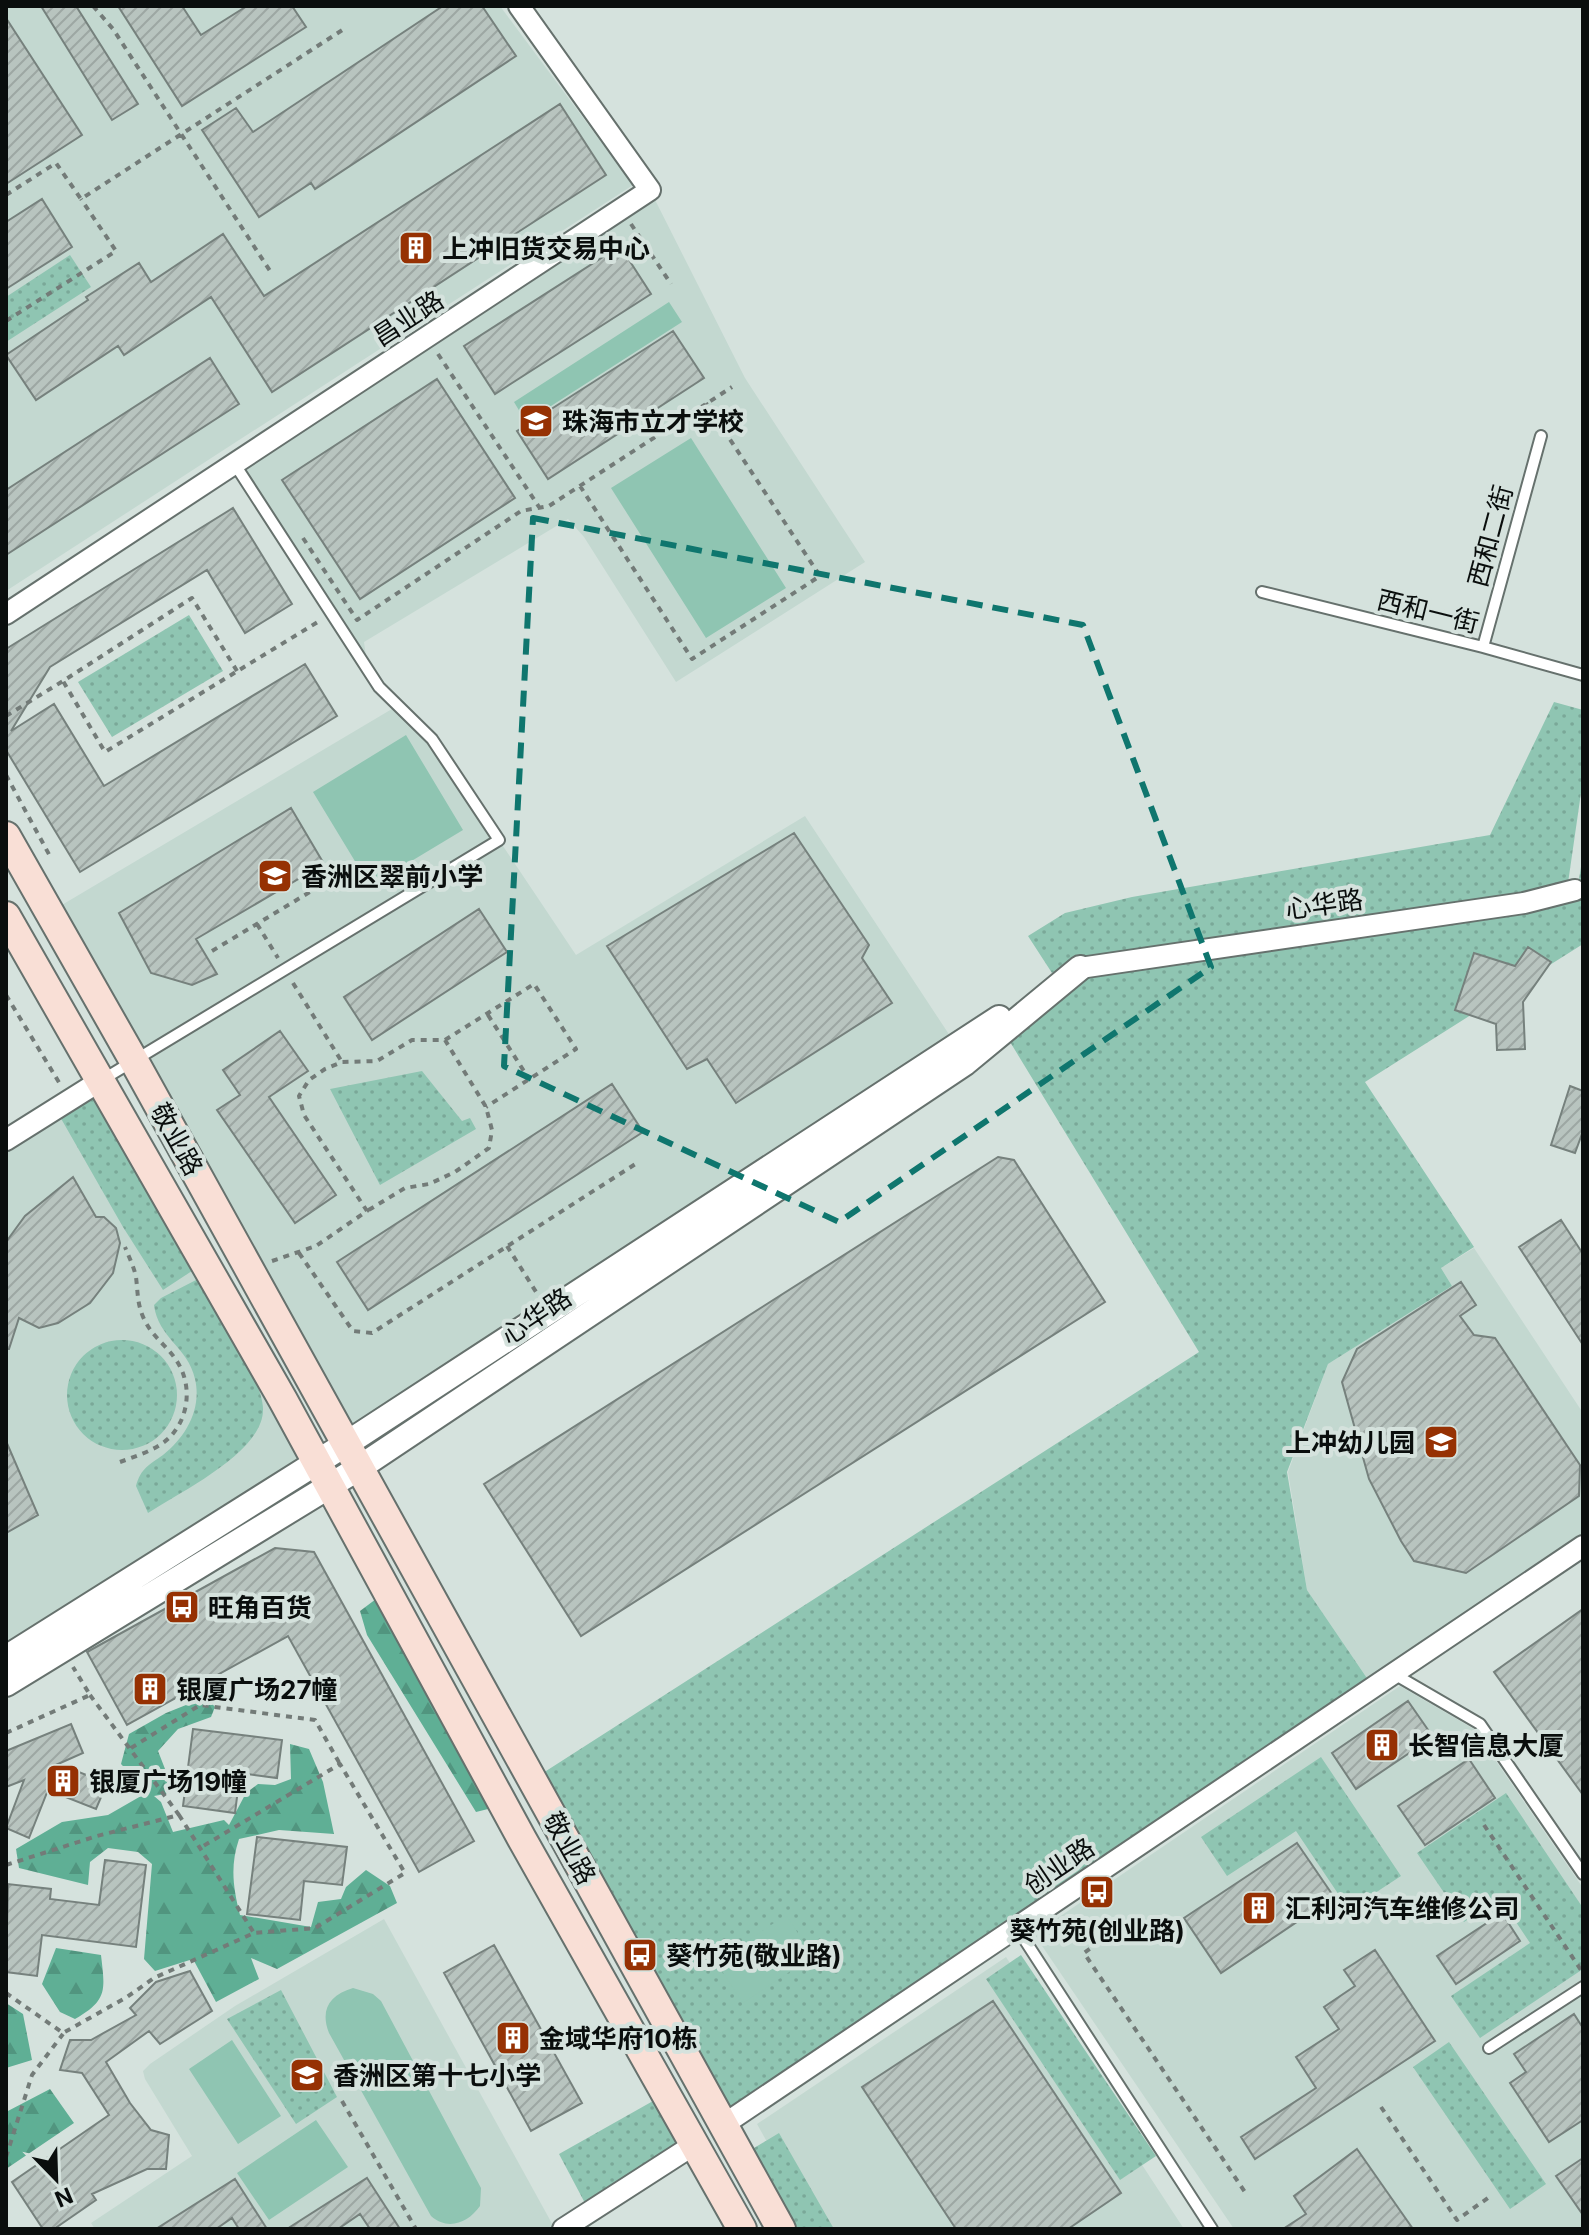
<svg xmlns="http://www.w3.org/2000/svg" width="1589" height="2235" font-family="Inter,'Noto Sans SC',sans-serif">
	<defs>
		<pattern id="grass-dots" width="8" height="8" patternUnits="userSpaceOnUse" patternTransform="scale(2)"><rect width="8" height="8" fill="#8fc5b2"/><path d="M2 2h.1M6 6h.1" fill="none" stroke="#7aa898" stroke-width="1.8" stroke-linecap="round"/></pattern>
		<pattern id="forest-firs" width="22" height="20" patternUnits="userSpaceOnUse" patternTransform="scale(2)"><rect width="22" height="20" fill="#5faf95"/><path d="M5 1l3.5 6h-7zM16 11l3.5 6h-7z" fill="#51957f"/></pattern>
		<pattern id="building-hatch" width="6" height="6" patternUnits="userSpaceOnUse" patternTransform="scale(2)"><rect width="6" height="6" fill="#b8c4bf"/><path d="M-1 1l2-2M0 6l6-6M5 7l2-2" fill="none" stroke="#9da7a3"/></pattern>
	</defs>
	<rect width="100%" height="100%" fill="#d5e2dd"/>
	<path fill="#c3d8d0" d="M 6,6 L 500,6 L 633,185 L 6,591 Z
		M 650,190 L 745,378 L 865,562 L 676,682 L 584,537 L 568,519 L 364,642 L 366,656 L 379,687 L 234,463 Z
		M 397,706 L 432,740 L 576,955 L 805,816 L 956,1045 L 346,1443 L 50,912 Z
		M 100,1081 L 316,1462 L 6,1655 L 6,1140 Z
		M 1474,1248 L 1583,1413 L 1583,1545 L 1373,1687 L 1307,1590 L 1288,1472 L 1328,1364 L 1452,1286 L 1441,1268 Z
		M 1400,1686 L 1474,1729 L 1583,1888 L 1583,2229 L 1234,2229 L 1034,1934 Z
		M 384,1919 L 555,2229 L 95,2229 L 91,2223 L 192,2156 L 145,2079 L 143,2071 L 150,2064 L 235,2006 Z
		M 1006,1957 L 1184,2229 L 816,2229 L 757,2124 Z"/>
	<path fill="url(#grass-dots)" d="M 70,255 L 91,287 L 6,342 L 6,297 Z
		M 189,615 L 223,671 L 112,737 L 78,682 Z
		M 1554,702 L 1583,710 L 1583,779 L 1568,883 L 1525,895 L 1076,958 L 1052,973 L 1028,936 L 1065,913 L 1132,897 L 1490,835 Z
		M 1583,854 L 1583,944 L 1365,1082 L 1474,1247 L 1441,1268 L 1452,1286 L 1328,1364 L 1287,1472 L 1307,1590 L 1373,1687 L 723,2125 L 532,1780 L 1199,1352 L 1004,1032 L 1080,969 L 1577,892 Z
		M 422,1071 L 462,1121 L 470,1118 L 476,1129 L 380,1185 L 330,1089 Z
		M 99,1093 L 198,1267 L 163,1290 L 123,1227 L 59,1115 Z
		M 198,1279 C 214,1307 264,1380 263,1410 C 263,1452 180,1492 148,1513 L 136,1486 C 141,1468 149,1465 163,1455 C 186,1437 202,1409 195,1379 C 188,1347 158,1338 154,1305 L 161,1298 Z
		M67 1395a55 55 0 1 1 110 0a55 55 0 1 1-110 0Z
		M 1321,1757 L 1401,1876 L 1349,1910 L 1296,1831 L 1227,1876 L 1201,1837 Z
		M 1506,1793 L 1583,1908 L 1583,1969 L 1480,2038 L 1451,1996 L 1530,1943 L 1500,1898 L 1464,1922 L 1417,1853 Z
		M 1021,1955 L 1156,2156 L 1120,2180 L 986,1979 Z
		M 281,1990 L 337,2097 L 296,2124 L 227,2019 Z
		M 1449,2042 L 1546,2184 L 1510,2209 L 1413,2067 Z
		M 653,2101 L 680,2150 L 586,2205 L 559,2154 Z
		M 779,2133 L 834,2229 L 792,2229 L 749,2151 Z"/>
	<path fill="url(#forest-firs)" d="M 380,1596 L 492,1808 L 476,1812 L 367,1635 L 360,1611 Z
		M 206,1697 L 215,1707 L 211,1717 L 178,1729 L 158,1751 L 167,1774 L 171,1793 L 154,1796 L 161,1802 L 173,1832 L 224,1820 L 229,1825 L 246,1793 L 258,1784 L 275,1785 L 291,1779 L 290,1744 L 309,1749 L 323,1782 L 334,1834 L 279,1830 L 239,1839 C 230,1866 233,1887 240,1915 L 311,1927 L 318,1902 L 341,1899 L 346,1887 L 366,1870 L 390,1886 L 397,1903 L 277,1969 L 251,1958 L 259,1979 L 216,2002 L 193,1959 L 155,1971 L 144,1959 L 152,1864 L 138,1852 L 108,1848 L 90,1862 L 88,1885 L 19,1868 L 16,1849 L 62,1822 L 108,1815 L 148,1792 L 121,1764 L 129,1734 L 166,1713 Z
		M 56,1948 L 101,1955 C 105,1990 108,2000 75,2019 L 60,2012 L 42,1984 Z
		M 6,2003 L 23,2014 L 32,2060 L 6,2068 Z
		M 50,2089 L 74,2123 L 6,2169 L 6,2112 Z"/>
	<path fill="#8fc5b2" d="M 669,302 L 682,322 L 526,422 L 514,402 Z
		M 691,438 L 786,588 L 706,638 L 611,488 Z
		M 406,735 L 463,830 L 370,886 L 313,792 Z
		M 786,1915 L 813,1956 L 743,2003 L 716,1962 Z
		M 353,1988 L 373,1994 L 381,2001 L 481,2188 L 480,2206 C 468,2223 448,2231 431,2216 L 329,2033 C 320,2010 329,1995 353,1988 Z
		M 232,2040 L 281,2116 L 238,2144 L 189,2069 Z
		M 316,2120 L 348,2167 L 269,2220 L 237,2173 Z"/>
	<path fill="url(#building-hatch)" stroke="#76817d" stroke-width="2" d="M 41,6 L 76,6 L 138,104 L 112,120 Z
		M 118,6 L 182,6 L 201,35 L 247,6 L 292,6 L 306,27 L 182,106 Z
		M 443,6 L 482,6 L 516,56 L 315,189 L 311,183 L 259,217 L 202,130 L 236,108 L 253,132 Z
		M 6,18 L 82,135 L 6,184 Z
		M 560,104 L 606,175 L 272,392 L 211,297 L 124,355 L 118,346 L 36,400 L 6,355 L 88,300 L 86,297 L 139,263 L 151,282 L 223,234 L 264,296 Z
		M 42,199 L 72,247 L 6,289 L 6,222 Z
		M 620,246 L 651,294 L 495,394 L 464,346 Z
		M 673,331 L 704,378 L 548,479 L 517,431 Z
		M 210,358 L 239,404 L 6,555 L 6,490 Z
		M 437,379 L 515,498 L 360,599 L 282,480 Z
		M 233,508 L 292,604 L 245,633 L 207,570 L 50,667 L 11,731 L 54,704 L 104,786 L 305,664 L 337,716 L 80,872 L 6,750 L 6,649 Z
		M 291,808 L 324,864 L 196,939 L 217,974 L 192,985 L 151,973 L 119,913 Z
		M 794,833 L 869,945 L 862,958 L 892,1003 L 736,1103 L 707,1059 L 687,1069 L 607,946 Z
		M 479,909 L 507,952 L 372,1040 L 344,997 Z
		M 1528,947 L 1551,962 L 1523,1002 L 1525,1049 L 1497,1050 L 1496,1024 L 1455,1010 L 1474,953 L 1515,966 Z
		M 280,1031 L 308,1071 L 269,1097 L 336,1195 L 295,1223 L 217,1110 L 240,1095 L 223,1070 Z
		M 612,1084 L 643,1132 L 368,1310 L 337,1262 Z
		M 1570,1086 L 1583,1091 L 1583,1131 L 1575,1153 L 1551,1145 Z
		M 998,1157 L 1014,1160 L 1105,1302 L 581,1636 L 484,1484 Z
		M 73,1177 L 96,1217 L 104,1217 L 116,1228 L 120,1243 L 113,1273 L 90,1303 L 58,1323 L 39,1328 L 19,1318 L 9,1349 L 6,1349 L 6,1242 L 25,1216 Z
		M 1561,1220 L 1583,1254 L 1583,1345 L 1519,1247 Z
		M 1461,1282 L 1476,1305 L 1460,1316 L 1474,1335 L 1495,1338 L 1580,1465 L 1579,1496 L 1466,1573 L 1414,1561 L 1401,1541 L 1369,1479 L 1342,1382 L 1357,1349 Z
		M 6,1441 L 38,1515 L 6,1533 Z
		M 275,1548 L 314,1552 L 474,1841 L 419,1872 L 288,1636 L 127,1725 L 87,1652 Z
		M 1583,1609 L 1583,1795 L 1494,1672 Z
		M 1408,1701 L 1433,1737 L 1356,1789 L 1332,1753 Z
		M 71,1724 L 83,1753 L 58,1764 L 107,1783 L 96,1809 L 48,1790 L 29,1838 L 6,1828 L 24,1780 L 6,1787 L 6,1751 Z
		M 193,1729 L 282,1740 L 277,1778 L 240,1773 L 235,1813 L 183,1806 Z
		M 1469,1759 L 1495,1798 L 1425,1845 L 1398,1806 Z
		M 257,1837 L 347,1847 L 342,1885 L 304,1881 L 300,1920 L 247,1914 Z
		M 1297,1843 L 1334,1897 L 1221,1973 L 1184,1918 Z
		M 105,1860 L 146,1865 L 136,1947 L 42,1935 L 37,1976 L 6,1972 L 8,1884 L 51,1889 L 50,1899 L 99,1905 Z
		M 1502,1913 L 1520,1941 L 1456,1984 L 1437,1956 Z
		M 494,1945 L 582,2103 L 531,2131 L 444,1973 Z
		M 1375,1950 L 1435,2041 L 1255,2159 L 1241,2137 L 1316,2088 L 1296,2057 L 1339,2029 L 1324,2007 L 1355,1986 L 1344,1970 Z
		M 190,1971 L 212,2011 L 160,2044 L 149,2031 L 106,2062 L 130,2103 L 151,2130 L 169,2135 L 166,2169 L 147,2169 L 92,2194 L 96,2200 L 54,2229 L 43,2229 L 12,2182 L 109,2115 L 82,2073 L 60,2070 L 70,2040 L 91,2040 L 136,2015 L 130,2008 L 156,1982 Z
		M 993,2001 L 1121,2193 L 1068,2229 L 956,2229 L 862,2087 Z
		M 1574,2014 L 1583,2028 L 1583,2120 L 1549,2142 L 1510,2083 L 1526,2072 L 1514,2054 Z
		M 1357,2149 L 1413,2229 L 1283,2229 L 1306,2214 L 1294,2196 Z
		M 1583,2158 L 1583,2215 L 1556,2176 Z
		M 367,2178 L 400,2229 L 370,2229 L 360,2214 L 338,2229 L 287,2229 Z
		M 235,2179 L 267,2229 L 239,2229 L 232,2218 L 216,2229 L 156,2229 Z"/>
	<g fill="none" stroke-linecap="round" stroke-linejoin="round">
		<g stroke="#66716d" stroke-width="14">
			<path id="service" d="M 1262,592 L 1483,647 L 1583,675
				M 1483,647 L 1541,436
				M 102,1080 L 499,840 L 432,739 L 379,687 L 234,463
				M 1394,1674 L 1480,1724 L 1583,1874
				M 1017,1928 L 1212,2229
				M 1489,2048 L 1583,1987"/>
		</g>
		<g stroke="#66716d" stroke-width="24">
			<path id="minor" d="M 6,614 L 650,190 L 519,6
				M 1080,968 L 1524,903 L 1575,890
				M 6,1140 L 100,1081
				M 723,2125 L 1583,1546
				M 563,2229 L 695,2144"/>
		</g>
		<g stroke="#66716d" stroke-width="28">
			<path id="tertiary" d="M 6,1658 L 346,1444 L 999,1018
				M 6,1684 L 359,1468 L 965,1063 L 1080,968"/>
		</g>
		<g stroke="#66716d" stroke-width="32">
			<path id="secondary" d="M 6,836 L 134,1061 L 781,2229
				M 6,916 L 283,1400 L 522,1839 L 742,2229"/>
		</g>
		<path stroke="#737b78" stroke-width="4" stroke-dasharray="6 6" stroke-linecap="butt" d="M 93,6 L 113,29 L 272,274
			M 6,195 L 56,163 L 81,199 L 347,27
			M 631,224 L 671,284
			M 6,321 L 116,251 L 81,199
			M 438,354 L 539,507
			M 580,486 L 692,659 L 820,576 L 706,403
			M 303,538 L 357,620 L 521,511 L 549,506 L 732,387
			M 237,671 L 192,598 L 63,681 L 105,752 L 321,620
			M 6,716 L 63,681
			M 6,775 L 51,858
			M 257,924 L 278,958
			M 212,951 L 348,869
			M 293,983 L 342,1062
			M 6,995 L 60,1084
			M 488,1015 L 529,1079
			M 445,1040 L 534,984 L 576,1049 L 486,1107
			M 507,1246 L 538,1295
			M 299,1253 L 353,1331 L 372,1333 L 637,1163
			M 272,1261 L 316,1246 L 367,1211 L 304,1115 L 299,1096 L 309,1080 L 325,1069 L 342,1062 L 377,1061 L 412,1040 L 445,1040 L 486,1107 L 492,1130 L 489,1148 L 455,1172 L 429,1184 L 405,1188 L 367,1211
			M 120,1462 C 136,1456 157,1450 170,1437 C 189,1417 192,1386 178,1363 C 168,1346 152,1337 144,1319 C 137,1304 138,1293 136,1277 C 134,1267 129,1257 125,1247
			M 90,1695 L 179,1815
			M 6,1733 L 90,1695 L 73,1667
			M 131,1748 L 200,1705 L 315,1720 L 340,1764
			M 1484,1825 L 1583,1973
			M 6,1865 L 97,1836 L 179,1815 L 254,1933
			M 1119,1928 L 1084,1953 L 1247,2195
			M 6,1993 L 63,2033 L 127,1997 L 154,1978 L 254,1933 L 315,1928 L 405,1873 L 340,1764 L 200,1848
			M 342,2101 L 416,2229
			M 1381,2107 L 1457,2220 L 1492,2195
			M 6,2157 L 32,2075 L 63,2034"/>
		<use href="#service" stroke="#fff" stroke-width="10"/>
		<use href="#minor" stroke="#fff" stroke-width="20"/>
		<use href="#tertiary" stroke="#fff" stroke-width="24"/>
		<use href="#secondary" stroke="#f9dfd6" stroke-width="28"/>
	</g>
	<path fill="none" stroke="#0f766e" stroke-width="6" stroke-dasharray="16 10" stroke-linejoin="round" d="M 533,518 L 1083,625 L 1211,967 L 839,1222 L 504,1066 Z"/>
	<defs>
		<g id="building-square" transform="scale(1.8)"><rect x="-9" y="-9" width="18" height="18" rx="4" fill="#963103" stroke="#d5e2dd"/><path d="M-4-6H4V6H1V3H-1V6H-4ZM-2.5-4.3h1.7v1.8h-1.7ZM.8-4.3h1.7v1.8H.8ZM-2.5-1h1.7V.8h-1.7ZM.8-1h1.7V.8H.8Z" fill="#fff"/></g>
		<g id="school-square" transform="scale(1.8)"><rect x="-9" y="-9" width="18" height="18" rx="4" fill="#963103" stroke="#d5e2dd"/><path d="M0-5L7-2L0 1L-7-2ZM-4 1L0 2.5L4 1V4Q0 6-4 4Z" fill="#fff"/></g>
		<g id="bus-square" transform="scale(1.8)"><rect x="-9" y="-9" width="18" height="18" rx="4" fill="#963103" stroke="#d5e2dd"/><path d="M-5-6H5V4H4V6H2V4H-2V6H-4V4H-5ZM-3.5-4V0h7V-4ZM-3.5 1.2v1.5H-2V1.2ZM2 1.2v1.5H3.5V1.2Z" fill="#fff"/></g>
	</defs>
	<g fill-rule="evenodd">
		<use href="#building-square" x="416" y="248"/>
		<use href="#school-square" x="536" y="421"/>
		<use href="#school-square" x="275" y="876"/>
		<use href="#school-square" x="1441" y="1442"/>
		<use href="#bus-square" x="182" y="1607"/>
		<use href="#building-square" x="150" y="1689"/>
		<use href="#building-square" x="1382" y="1745"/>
		<use href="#building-square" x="63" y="1781"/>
		<use href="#bus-square" x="1097" y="1892"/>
		<use href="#building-square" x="1259" y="1908"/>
		<use href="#bus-square" x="640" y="1955"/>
		<use href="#building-square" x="513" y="2038"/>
		<use href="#school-square" x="307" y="2075"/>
	</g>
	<g text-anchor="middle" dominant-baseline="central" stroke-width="8" stroke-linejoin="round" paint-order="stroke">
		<g font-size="26" font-weight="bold" fill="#0a0e0d" stroke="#d5e2dd" text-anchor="start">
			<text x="442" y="248">上冲旧货交易中心</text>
			<text x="562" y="421">珠海市立才学校</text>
			<text x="301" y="876">香洲区翠前小学</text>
			<text x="1415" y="1442" text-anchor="end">上冲幼儿园</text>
			<text x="208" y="1607">旺角百货</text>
			<text x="176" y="1689">银厦广场27幢</text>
			<text x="1408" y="1745">长智信息大厦</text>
			<text x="89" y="1781">银厦广场19幢</text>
			<text x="1285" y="1908">汇利河汽车维修公司</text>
			<text x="1097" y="1930" text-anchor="middle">葵竹苑(创业路)</text>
			<text x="666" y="1955">葵竹苑(敬业路)</text>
			<text x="539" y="2038">金域华府10栋</text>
			<text x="333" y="2075">香洲区第十七小学</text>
		</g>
		<g font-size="26" fill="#0a0e0d" stroke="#d5e2dd">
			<text transform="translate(408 318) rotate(-33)">昌业路</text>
			<text transform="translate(1490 536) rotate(-75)">西和二街</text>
			<text transform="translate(1428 611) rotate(14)">西和一街</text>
			<text transform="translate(1324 904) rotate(-8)">心华路</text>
			<text transform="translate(177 1139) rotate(61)">敬业路</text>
			<text transform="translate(536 1316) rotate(-34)">心华路</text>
			<text transform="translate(570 1848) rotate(61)">敬业路</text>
			<text transform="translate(1059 1866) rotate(-34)">创业路</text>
		</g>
	</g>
	<rect width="1589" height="2235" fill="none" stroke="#0a0e0d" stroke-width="16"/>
	<g transform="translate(56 2179) rotate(157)" stroke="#d5e2dd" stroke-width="6" paint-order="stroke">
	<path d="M0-6L14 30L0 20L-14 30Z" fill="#0a0e0d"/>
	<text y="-12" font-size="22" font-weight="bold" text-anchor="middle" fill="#0a0e0d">N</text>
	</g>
</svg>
